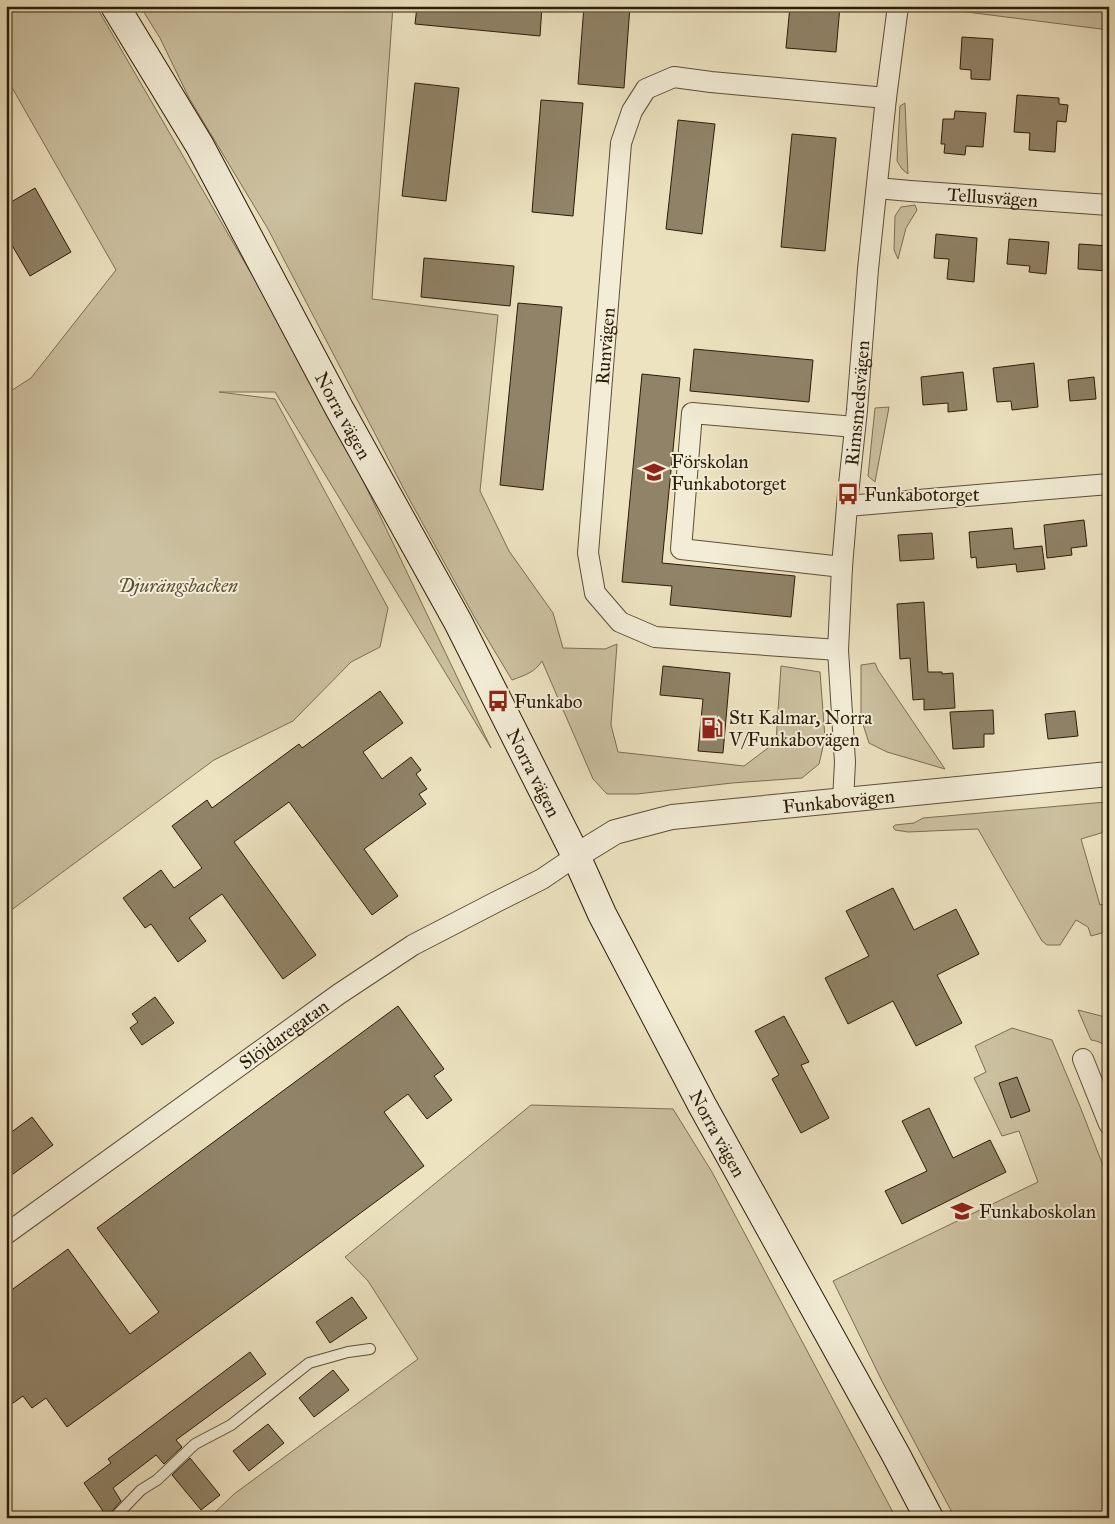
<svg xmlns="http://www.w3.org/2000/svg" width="1115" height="1524" font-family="'IM FELL Great Primer',serif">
	<rect width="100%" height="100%" fill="#ede3c1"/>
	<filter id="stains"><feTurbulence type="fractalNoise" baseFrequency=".004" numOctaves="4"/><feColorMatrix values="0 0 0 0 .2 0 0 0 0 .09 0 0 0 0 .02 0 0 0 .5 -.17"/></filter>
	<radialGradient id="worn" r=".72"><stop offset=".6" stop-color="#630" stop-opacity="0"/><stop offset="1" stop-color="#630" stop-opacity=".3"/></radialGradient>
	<path fill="#ccc1a1" stroke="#7c6e54" d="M 6,6 L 96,6 L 325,401 L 491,748 L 275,392 L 219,392 L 275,399 L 388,608 L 380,647 L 351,662 L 293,721 L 214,760 L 6,914 L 6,394 L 31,378 L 116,270 L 6,77 Z
		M 140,6 L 393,6 L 372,299 L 498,315 L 480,491 L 509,551 L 553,613 L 563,648 L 605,649 L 617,644 L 611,725 L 618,752 L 744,766 L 776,742 L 781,666 L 820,672 L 825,738 L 819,764 L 802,778 L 732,783 L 637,794 L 607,794 L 593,779 L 542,661 C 534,673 525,675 512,680 L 476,620 L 407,495 L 268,229 L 189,98 L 160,38 Z
		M 919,6 L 1109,6 L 1109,30 Z
		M 905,103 L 908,174 L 902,169 L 897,161 L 900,106 Z
		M 915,205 L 917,210 L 906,228 L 898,259 L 894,250 L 895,216 L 901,207 Z
		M 889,407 L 875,482 L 868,476 L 875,408 Z
		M 875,663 L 878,670 L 945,769 L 887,752 L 869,743 L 861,718 L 861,665 Z
		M 1106,802 L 1109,807 L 1108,827 L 1101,833 L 1081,839 L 1100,905 L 1109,903 L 1109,931 L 1091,936 L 1088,927 L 1076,920 L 1060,945 L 1047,945 L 1042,941 L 978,829 L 908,832 L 895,830 L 893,827 L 895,825 L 914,823 L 923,818 Z
		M 1078,1010 L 1109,1018 L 1109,1050 C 1104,1044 1099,1041 1091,1040 Z
		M 1012,1028 L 1052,1040 L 1081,1109 L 1109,1181 L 1109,1518 L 955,1518 L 882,1381 L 833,1281 L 1038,1182 L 1019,1131 L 1002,1136 L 974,1078 L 986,1072 L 975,1046 Z
		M 531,1105 L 673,1109 L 712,1172 L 896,1518 L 209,1518 L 234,1494 L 418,1359 L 368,1281 L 345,1257 Z"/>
	<path fill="#908368" stroke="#2b1c07" d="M 417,6 L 542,6 L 540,36 L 415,24 Z
		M 584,6 L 630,6 L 624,88 L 578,84 Z
		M 790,6 L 840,6 L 836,52 L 786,48 Z
		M 962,37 L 993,39 L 990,80 L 971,79 L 971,70 L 960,69 Z
		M 415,83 L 459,88 L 446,201 L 402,196 Z
		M 1017,95 L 1059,98 L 1059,104 L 1068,105 L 1066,122 L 1057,121 L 1055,152 L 1029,150 L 1030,133 L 1014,132 Z
		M 541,100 L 583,103 L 573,216 L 532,212 Z
		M 955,111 L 986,113 L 983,147 L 966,146 L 965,155 L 944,153 L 945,144 L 941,144 L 943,119 L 954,119 Z
		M 678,120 L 715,124 L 702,234 L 666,229 Z
		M 792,134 L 836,138 L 825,251 L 781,247 Z
		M 35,188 L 71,252 L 30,276 L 6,235 L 6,205 Z
		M 936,234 L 977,238 L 974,282 L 947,279 L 949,259 L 934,258 Z
		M 1009,239 L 1049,242 L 1046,274 L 1029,272 L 1030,266 L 1007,264 Z
		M 1079,244 L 1109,246 L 1109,271 L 1078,269 Z
		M 424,258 L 514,266 L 510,306 L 421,297 Z
		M 518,303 L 562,307 L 543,490 L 500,485 Z
		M 694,349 L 813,360 L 809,402 L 690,391 Z
		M 1034,363 L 1038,407 L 1012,410 L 1011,401 L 997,402 L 993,368 Z
		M 963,372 L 967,410 L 948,412 L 948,403 L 923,405 L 921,377 Z
		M 642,374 L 680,378 L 662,563 L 795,576 L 791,617 L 670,605 L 672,586 L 622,582 Z
		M 1094,377 L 1096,399 L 1070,401 L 1068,380 Z
		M 1084,520 L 1087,546 L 1071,548 L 1072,555 L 1047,558 L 1044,525 Z
		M 1012,528 L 1014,549 L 1042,546 L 1045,569 L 1017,572 L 1016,564 L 977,568 L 976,557 L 971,558 L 969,532 Z
		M 932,533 L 934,559 L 900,561 L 898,535 Z
		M 924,602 L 928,672 L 942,672 L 942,674 L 953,673 L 955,708 L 924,710 L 924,699 L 913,700 L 910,658 L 900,659 L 897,604 Z
		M 663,666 L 730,673 L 723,753 L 698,751 L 703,699 L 660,695 Z
		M 380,691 L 403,723 L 363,752 L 382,779 L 411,757 L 421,770 L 416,774 L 427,789 L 419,794 L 426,804 L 364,849 L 398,896 L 372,915 L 289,802 L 234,842 L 316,955 L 283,979 L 222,894 L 189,918 L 206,941 L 178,962 L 151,924 L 145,928 L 123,898 L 161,870 L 174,888 L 202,868 L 172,826 L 207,800 L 212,808 L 299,744 L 302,748 Z
		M 993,710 L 994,734 L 984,734 L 984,747 L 953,749 L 950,712 Z
		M 1075,711 L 1078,736 L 1048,739 L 1045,714 Z
		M 893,888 L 914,930 L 956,909 L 979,954 L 937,975 L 962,1023 L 916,1046 L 893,1001 L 848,1024 L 825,978 L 869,956 L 846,911 Z
		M 155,997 L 174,1023 L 142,1045 L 130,1028 L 138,1022 L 132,1014 Z
		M 398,1006 L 444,1069 L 434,1076 L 452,1100 L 427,1119 L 408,1094 L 384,1112 L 424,1166 L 324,1240 L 67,1427 L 46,1398 L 32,1408 L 23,1396 L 6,1408 L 6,1294 L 68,1249 L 130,1334 L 159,1312 L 97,1228 Z
		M 784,1016 L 809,1062 L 801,1065 L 829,1118 L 801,1133 L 772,1079 L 779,1075 L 755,1031 Z
		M 1017,1077 L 1030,1111 L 1011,1118 L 999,1083 Z
		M 929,1108 L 953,1158 L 990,1140 L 1006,1172 L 902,1224 L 885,1191 L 927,1171 L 902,1121 Z
		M 32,1117 L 53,1145 L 6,1179 L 6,1136 Z
		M 352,1297 L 367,1318 L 330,1343 L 316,1322 Z
		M 250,1352 L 266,1374 L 176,1440 L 182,1447 L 164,1464 L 156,1455 L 113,1488 L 121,1501 L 107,1517 L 84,1483 L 111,1463 L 108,1459 Z
		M 333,1370 L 349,1390 L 314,1417 L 299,1398 Z
		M 268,1424 L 284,1443 L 249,1471 L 233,1451 Z
		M 190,1458 L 220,1495 L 201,1510 L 172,1475 Z"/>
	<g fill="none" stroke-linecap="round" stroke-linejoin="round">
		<g stroke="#5c4e36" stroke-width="12">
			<path id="service" d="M 114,1518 L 141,1490 L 157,1480 L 195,1444 L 231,1425 L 309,1363 L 348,1352 L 370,1349"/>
		</g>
		<g stroke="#5c4e36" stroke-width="22">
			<g id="minor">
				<path id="s1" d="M 877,188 L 910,191 L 1109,205"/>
				<path d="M 847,506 L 1109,484"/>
				<path d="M 842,567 L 681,549 L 692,413 L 855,427"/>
				<path id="s2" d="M 838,650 L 655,637 L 620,622 L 595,593 L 588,553 L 621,143 L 632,111 L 646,89 L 674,77 L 711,82 L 886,98"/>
				<path id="s3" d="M 843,801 L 845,762 L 838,650 L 842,567 L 848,494 L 857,410 L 868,269 L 886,98 L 898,6"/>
				<path d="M 1083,1059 L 1109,1124"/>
				<path id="s4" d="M 6,1234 L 339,994 L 413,945 L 496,902 L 542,879 L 576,856"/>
			</g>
		</g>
		<g stroke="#5c4e36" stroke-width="26">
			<g id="tertiary">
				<path id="s5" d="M 576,856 L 615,832 L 672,817 L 1109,774"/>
			</g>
		</g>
		<g stroke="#2b1c07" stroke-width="30">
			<g id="secondary">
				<path id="s6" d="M 115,6 L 200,146 L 339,408 L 458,622 L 576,856 L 602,914 L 702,1105 L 896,1455 L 929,1518"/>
			</g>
		</g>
		<use href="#service" stroke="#f3edd7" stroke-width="10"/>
		<use href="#minor" stroke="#f3edd7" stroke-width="20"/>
		<use href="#tertiary" stroke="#f3edd7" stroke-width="24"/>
		<use href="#secondary" stroke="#f3edd7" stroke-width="28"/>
	</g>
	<defs>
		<g id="school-bare" transform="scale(1.725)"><path d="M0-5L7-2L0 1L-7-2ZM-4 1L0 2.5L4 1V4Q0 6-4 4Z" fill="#8f2418" stroke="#f3edd7" stroke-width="2.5" paint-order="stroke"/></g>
		<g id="bus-bare" transform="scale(1.725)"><path d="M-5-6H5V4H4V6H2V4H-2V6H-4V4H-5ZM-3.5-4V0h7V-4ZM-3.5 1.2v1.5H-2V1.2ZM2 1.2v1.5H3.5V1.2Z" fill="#8f2418" stroke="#f3edd7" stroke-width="2.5" paint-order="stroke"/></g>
		<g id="fuel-bare" transform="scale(1.725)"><path d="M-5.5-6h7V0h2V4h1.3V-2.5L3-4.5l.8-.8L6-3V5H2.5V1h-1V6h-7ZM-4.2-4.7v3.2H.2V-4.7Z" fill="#8f2418" stroke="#f3edd7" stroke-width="2.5" paint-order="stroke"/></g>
	</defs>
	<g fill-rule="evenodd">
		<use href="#school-bare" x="654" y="472"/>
		<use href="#bus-bare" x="848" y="494"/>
		<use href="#bus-bare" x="498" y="701"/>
		<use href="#fuel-bare" x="712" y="728"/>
		<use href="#school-bare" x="962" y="1211"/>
	</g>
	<g text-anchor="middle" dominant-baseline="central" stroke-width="4" stroke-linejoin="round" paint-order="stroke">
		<g font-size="19" fill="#2b1c07" stroke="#f3edd7">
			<text stroke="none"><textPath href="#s1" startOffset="116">Tellusvägen</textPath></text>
			<text stroke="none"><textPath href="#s2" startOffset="508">Runvägen</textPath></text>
			<text stroke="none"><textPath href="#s3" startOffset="399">Rimsmedsvägen</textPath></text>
			<text stroke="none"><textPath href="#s6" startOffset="469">Norra vägen</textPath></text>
			<text stroke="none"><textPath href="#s6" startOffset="874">Norra vägen</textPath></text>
			<text stroke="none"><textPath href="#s5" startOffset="272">Funkabovägen</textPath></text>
			<text stroke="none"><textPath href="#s4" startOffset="342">Slöjdaregatan</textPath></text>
			<text stroke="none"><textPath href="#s6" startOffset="1279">Norra vägen</textPath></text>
		</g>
		<g font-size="19" fill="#2b1c07" stroke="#f3edd7" text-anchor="start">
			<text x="671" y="461">Förskolan<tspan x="671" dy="22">Funkabotorget</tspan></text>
			<text x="864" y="494">Funkabotorget</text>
			<text x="514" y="701">Funkabo</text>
			<text x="729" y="717">St1 Kalmar, Norra<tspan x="729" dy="22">V/Funkabovägen</tspan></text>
			<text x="979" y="1211">Funkaboskolan</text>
		</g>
		<g font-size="19" font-style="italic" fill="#5b4e35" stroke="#f3edd7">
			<text x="178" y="585">Djurängsbacken</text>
		</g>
	</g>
	<rect width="1115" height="1524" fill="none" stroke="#ede3c1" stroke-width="25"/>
	<rect x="8" y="8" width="1100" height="1509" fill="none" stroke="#2b1c07" stroke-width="2.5"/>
	<rect x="12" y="12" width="1090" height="1499" fill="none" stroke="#2b1c07"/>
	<rect width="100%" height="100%" filter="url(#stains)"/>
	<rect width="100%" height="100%" fill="url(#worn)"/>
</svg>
